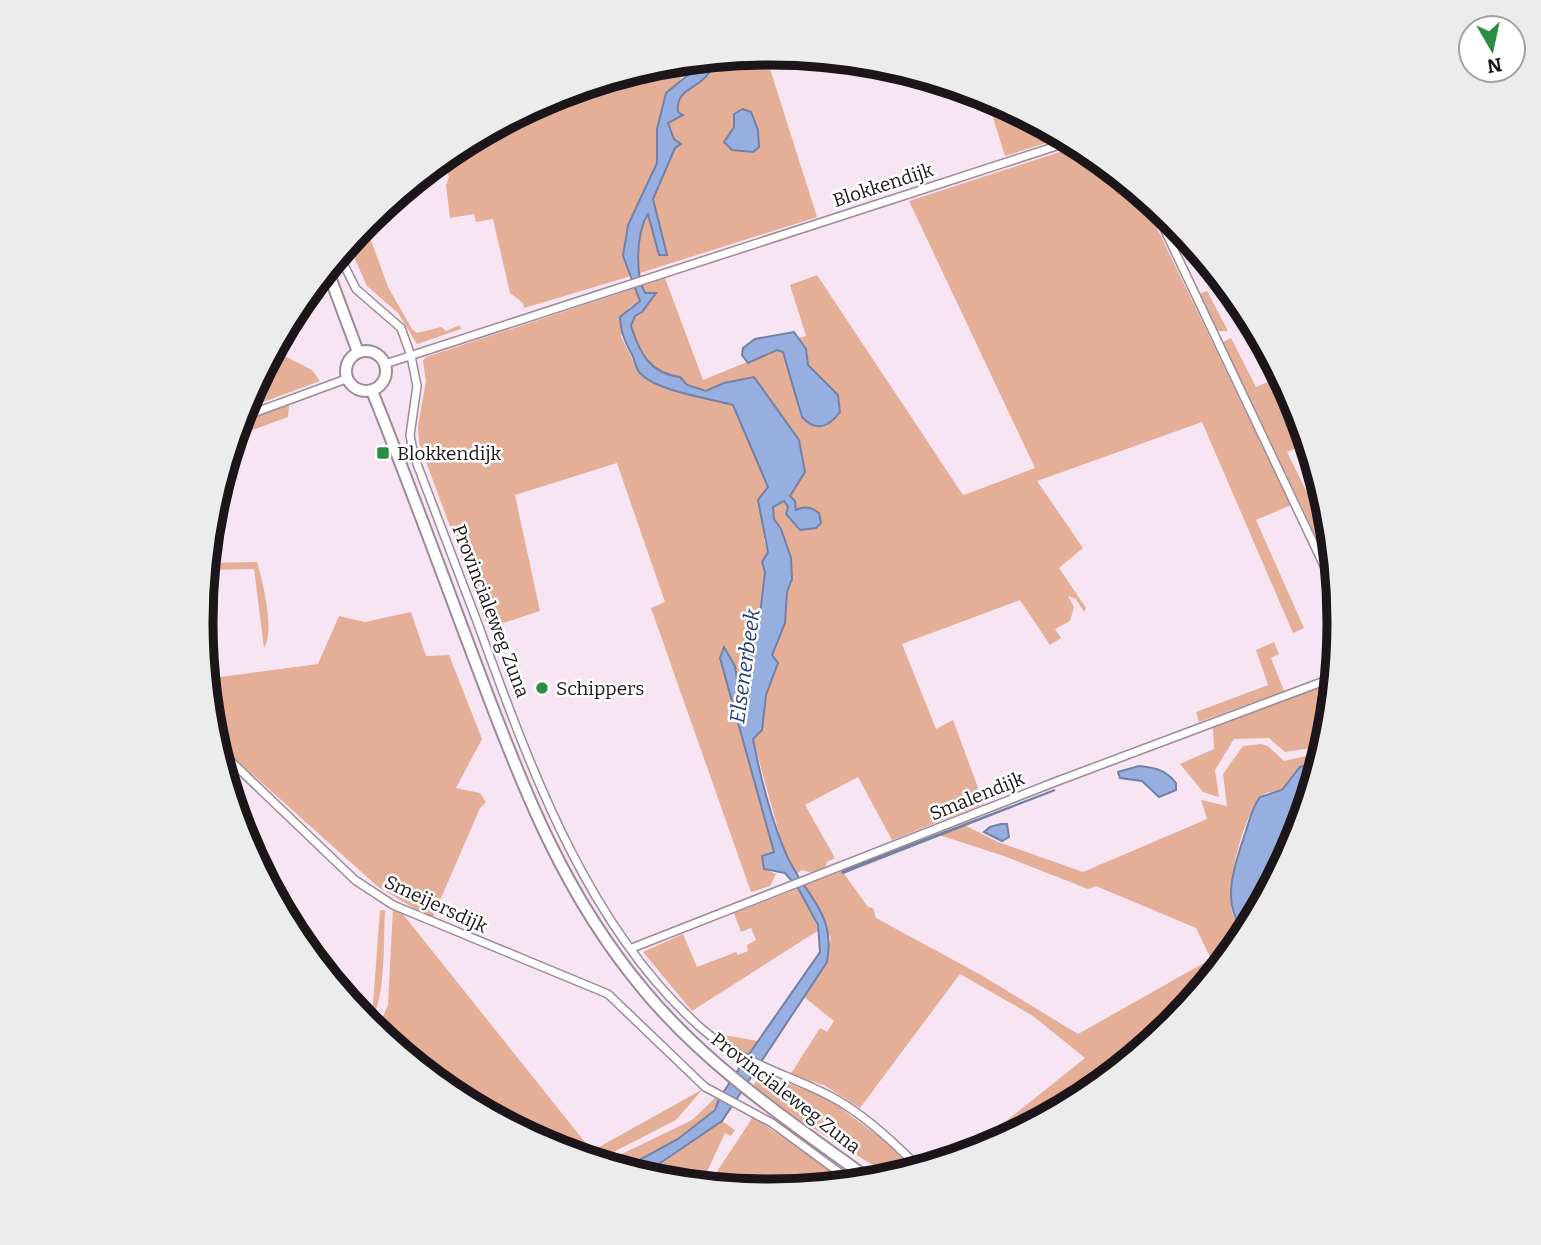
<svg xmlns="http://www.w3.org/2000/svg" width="1541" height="1245" font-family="Bitter,serif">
	<rect width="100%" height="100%" fill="#f8e5f4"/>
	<path fill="#e5ae97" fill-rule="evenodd" d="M 765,53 L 817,217 L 637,274 L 640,233 L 649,214 L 659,255 L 667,254 L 653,199 L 675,148 L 681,144 L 674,139 L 668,123 L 683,114 L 678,112 C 675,88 698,89 708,74 C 711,70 713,63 716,58 ZM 751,112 L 758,130 L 752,152 L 732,150 L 724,142 L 734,127 Z
		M 701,59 L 699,66 L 681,78 L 657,129 L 657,163 L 626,232 L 623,256 L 631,276 L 524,308 L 523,303 L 510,293 L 493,219 L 476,222 L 474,214 L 450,218 L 446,185 L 449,177 L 441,159 L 454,148 L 553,96 L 660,63 Z
		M 986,95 L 989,96 L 1065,137 L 1005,156 Z
		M 1081,145 L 1139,191 L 1291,505 L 1256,520 L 1304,628 L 1293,633 L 1202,422 L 1037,481 L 1083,548 L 1059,568 L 1086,608 L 1084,612 L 1076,599 L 1068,596 L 1074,607 L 1070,621 L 1055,629 L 1061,638 L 1050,645 L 1020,600 L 902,644 L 936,729 L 953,720 L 984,804 L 892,840 L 858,777 L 805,805 L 835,858 L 827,862 L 825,868 L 810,872 L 801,870 L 796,875 L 783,847 L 753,739 L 762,730 L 766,695 L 778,663 L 772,655 L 785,623 L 787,592 L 792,579 L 791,558 L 781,529 L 774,519 L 773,507 L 784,501 L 796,510 L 724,383 L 706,391 L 687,385 L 680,377 C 649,373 640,354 631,326 L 635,316 L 642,312 L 655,294 L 645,293 L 641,286 L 665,278 L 703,380 L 777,350 L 783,352 L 802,417 L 838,395 L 808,365 L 806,349 L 798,338 L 806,336 L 790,285 L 817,275 L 963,495 L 972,492 L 1035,468 L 909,201 Z
		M 360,228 L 368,232 L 388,287 L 412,329 L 417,333 L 441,327 L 446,331 L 460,325 L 461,329 L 417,344 L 398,313 L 367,286 L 348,244 Z
		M 635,288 L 640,302 L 629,307 L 621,337 C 627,347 635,366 639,372 C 653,390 709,398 733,405 L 768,487 L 764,540 L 768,552 L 763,562 L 765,572 L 759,624 L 749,637 L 746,671 L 737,689 L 725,648 L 720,658 L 774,853 L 764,869 L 776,874 L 770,886 L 751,892 L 651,608 L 665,602 L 617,463 L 515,495 L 540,611 L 488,628 L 419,443 L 418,426 L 426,381 L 423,361 L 426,357 Z
		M 1207,291 L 1228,331 L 1218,331 L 1198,294 Z
		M 1231,338 L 1256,387 L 1282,376 L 1297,405 L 1309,442 L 1287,452 L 1333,545 L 1336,579 L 1223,342 Z
		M 273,350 L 312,370 L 320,381 L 242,410 Z
		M 289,405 L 288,417 L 234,437 L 238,423 Z
		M 257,562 C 263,582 275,631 264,648 L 254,569 L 206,570 L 206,563 Z
		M 411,612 L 426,656 L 449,655 L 482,739 L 456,788 L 480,793 L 486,802 L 480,808 L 432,919 L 377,886 L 213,739 L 206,679 L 318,664 L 339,616 L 365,622 Z
		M 1274,642 L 1279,654 L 1271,658 L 1284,691 L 1199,722 L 1196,712 L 1268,685 L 1256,650 Z
		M 1335,681 L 1326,746 L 1285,752 L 1269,738 L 1234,739 L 1215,770 L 1219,797 L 1203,792 L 1180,764 L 1214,749 L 1213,728 Z
		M 1261,744 L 1268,746 L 1284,761 L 1324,752 L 1319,769 L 1307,765 L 1298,769 L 1282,790 L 1266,793 C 1243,809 1226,885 1232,912 C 1234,921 1241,927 1247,934 L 1173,1026 L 1087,1097 L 988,1149 L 960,1158 L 1085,1058 L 1033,1016 L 960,974 L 860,1108 L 824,1085 L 790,1075 L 820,1028 L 827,1032 L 834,1021 L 804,997 L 821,970 L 831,938 L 805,885 L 842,871 L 868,907 L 873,908 L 876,918 L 981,975 L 1078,1034 L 1211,959 L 1196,928 L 1096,886 L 1088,889 L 1004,856 L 939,835 L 964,825 L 998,842 L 1083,872 L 1207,819 L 1201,800 L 1227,806 L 1223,774 L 1243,746 Z
		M 1284,854 L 1290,854 L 1263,904 L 1262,877 L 1267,871 L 1274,871 Z
		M 799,888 L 819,930 L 692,1011 L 643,952 L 683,934 L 697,967 L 736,952 L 738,955 L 748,951 L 747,945 L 756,940 L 751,928 L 741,932 L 734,913 Z
		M 393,908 L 402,913 L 592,1151 L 703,1089 L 676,1120 L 594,1162 L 552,1149 L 454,1096 L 376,1032 L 388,1005 Z
		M 380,910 L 385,910 C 383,941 387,1001 368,1026 L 365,1023 L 373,1004 Z
		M 701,1031 L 758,1041 L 740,1067 Z
		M 760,1073 L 827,1098 L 909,1159 L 912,1165 L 904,1175 L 894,1178 L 801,1121 L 753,1086 Z
		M 715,1098 L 719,1099 C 710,1128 648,1157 621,1170 L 601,1164 L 692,1120 Z
		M 753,1117 L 852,1184 L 770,1192 L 717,1187 L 714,1176 Z
		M 722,1121 L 735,1130 L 731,1136 L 725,1133 L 705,1176 L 707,1186 L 659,1181 L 641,1176 Z"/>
	<path fill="#96afe0" stroke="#7181a5" stroke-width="2" d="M 716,58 C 713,63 712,70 708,74 C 698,89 675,89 678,112 L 683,115 L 668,123 L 674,139 L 681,144 L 675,148 L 653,199 L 667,255 L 659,255 L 648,214 C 636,233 635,274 645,293 L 656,293 L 642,312 L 635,316 L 631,326 C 640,354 650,373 680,377 L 687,385 L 706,391 L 724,383 L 754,377 L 799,440 L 805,472 L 790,496 L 795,501 L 796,510 C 805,506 811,507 819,513 L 821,523 L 816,528 L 800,530 L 786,514 L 788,507 L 784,501 L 773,507 L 774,519 L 781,529 L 791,558 L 792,579 L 787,592 L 785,623 L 772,655 L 778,663 L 766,695 L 762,730 L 753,739 C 760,775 770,815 784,849 C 801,894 837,909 827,962 L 722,1121 L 641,1176 L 621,1170 L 678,1139 L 715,1110 L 719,1099 L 740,1067 L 820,952 L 818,925 L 798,888 L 785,873 L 764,869 L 762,856 L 774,852 L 720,658 L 724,647 L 735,666 L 738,686 L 746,671 L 749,637 L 759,623 L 765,572 L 762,562 L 768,552 L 758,500 L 768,487 L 733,405 C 707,398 656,391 640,373 C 635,368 635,359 631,353 C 624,339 621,333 620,317 L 640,301 L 623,256 L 628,225 L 657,163 L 657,129 L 666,93 L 699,66 L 701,59 Z
		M 743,109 L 751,112 L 758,130 L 759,147 L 753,152 L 732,150 L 724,142 L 734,127 L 734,114 Z
		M 794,332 L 806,349 L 808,365 L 838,395 L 840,412 C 828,428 816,432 802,417 L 783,352 L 777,350 L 748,363 L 742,355 L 743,348 L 755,339 Z
		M 1310,765 L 1319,769 L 1297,841 L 1290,854 L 1279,859 L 1276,870 L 1267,871 L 1262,877 L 1263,904 L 1247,934 C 1220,908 1233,869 1244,837 C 1249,823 1251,809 1260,797 L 1282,790 L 1300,767 Z
		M 1139,766 C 1155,768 1165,769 1176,783 L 1176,790 L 1159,797 L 1142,781 L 1120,778 L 1118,772 Z
		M 1055,790 L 843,873 L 842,871 Z
		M 1001,824 L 1007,824 L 1009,837 L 1002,841 L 984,832 L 990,827 Z"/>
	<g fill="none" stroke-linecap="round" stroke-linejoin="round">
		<g stroke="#9c8a98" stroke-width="10">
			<path id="minor" d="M 1151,201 L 1338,595
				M 339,255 L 356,289 L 401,328 L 411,356 L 417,386 L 410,435 L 414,456 C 435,512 457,568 478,624 C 529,764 586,926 701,1028 C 740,1062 781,1072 826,1094 C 861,1111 894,1142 921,1170
				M 385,364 L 1072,141
				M 240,418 L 346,379
				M 215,746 L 355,880 L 393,905 L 608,994 L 705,1087 L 772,1123 L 855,1184
				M 632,948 L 1055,782 L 1335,677"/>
		</g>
		<g stroke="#9c8a98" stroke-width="14">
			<path id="primary" d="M 327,269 L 358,352
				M346 371a20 20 0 1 1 40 0a20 20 0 1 1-40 0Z
				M 372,391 C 410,485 445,582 481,677 C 523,789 565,896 643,989 C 707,1067 792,1123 873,1182"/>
		</g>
		<use href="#minor" stroke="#fff" stroke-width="7"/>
		<use href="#primary" stroke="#fff" stroke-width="10"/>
	</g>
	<g fill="#298e43" stroke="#fff" stroke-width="2.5">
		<rect x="376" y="446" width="14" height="14" rx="3.5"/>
		<circle cx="542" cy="688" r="7"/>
	</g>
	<g text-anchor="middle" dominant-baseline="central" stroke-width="5" stroke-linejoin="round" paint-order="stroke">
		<g font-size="19" fill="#1c151a" stroke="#fff">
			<text transform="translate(883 185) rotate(-18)">Blokkendijk</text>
			<text transform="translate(491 611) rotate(69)">Provincialeweg Zuna</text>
			<text transform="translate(977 796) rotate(-22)">Smalendijk</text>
			<text transform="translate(436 904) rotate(25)">Smeijersdijk</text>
			<text transform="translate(786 1093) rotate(38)">Provincialeweg Zuna</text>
		</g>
		<g font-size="19" fill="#1c151a" stroke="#fff" text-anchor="start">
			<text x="397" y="453">Blokkendijk</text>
			<text x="556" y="688">Schippers</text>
		</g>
		<g font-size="21" font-style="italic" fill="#213c76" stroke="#fff">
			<text transform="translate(745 666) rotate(-82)">Elsenerbeek</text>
		</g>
	</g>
	<path d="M0 0H1541V1245H0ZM213 622a557 557 0 1 1 1114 0a557 557 0 1 1-1114 0Z" fill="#edeced" fill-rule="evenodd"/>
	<path fill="none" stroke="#1c151a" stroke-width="9" d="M213 622a557 557 0 1 1 1114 0a557 557 0 1 1-1114 0Z"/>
	<g transform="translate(1492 49) rotate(171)"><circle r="33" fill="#ffffff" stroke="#a4a1a3" stroke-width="2"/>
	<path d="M0-5L12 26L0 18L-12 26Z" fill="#298e43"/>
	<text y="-10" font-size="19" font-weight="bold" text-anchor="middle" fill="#1c151a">N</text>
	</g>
</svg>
